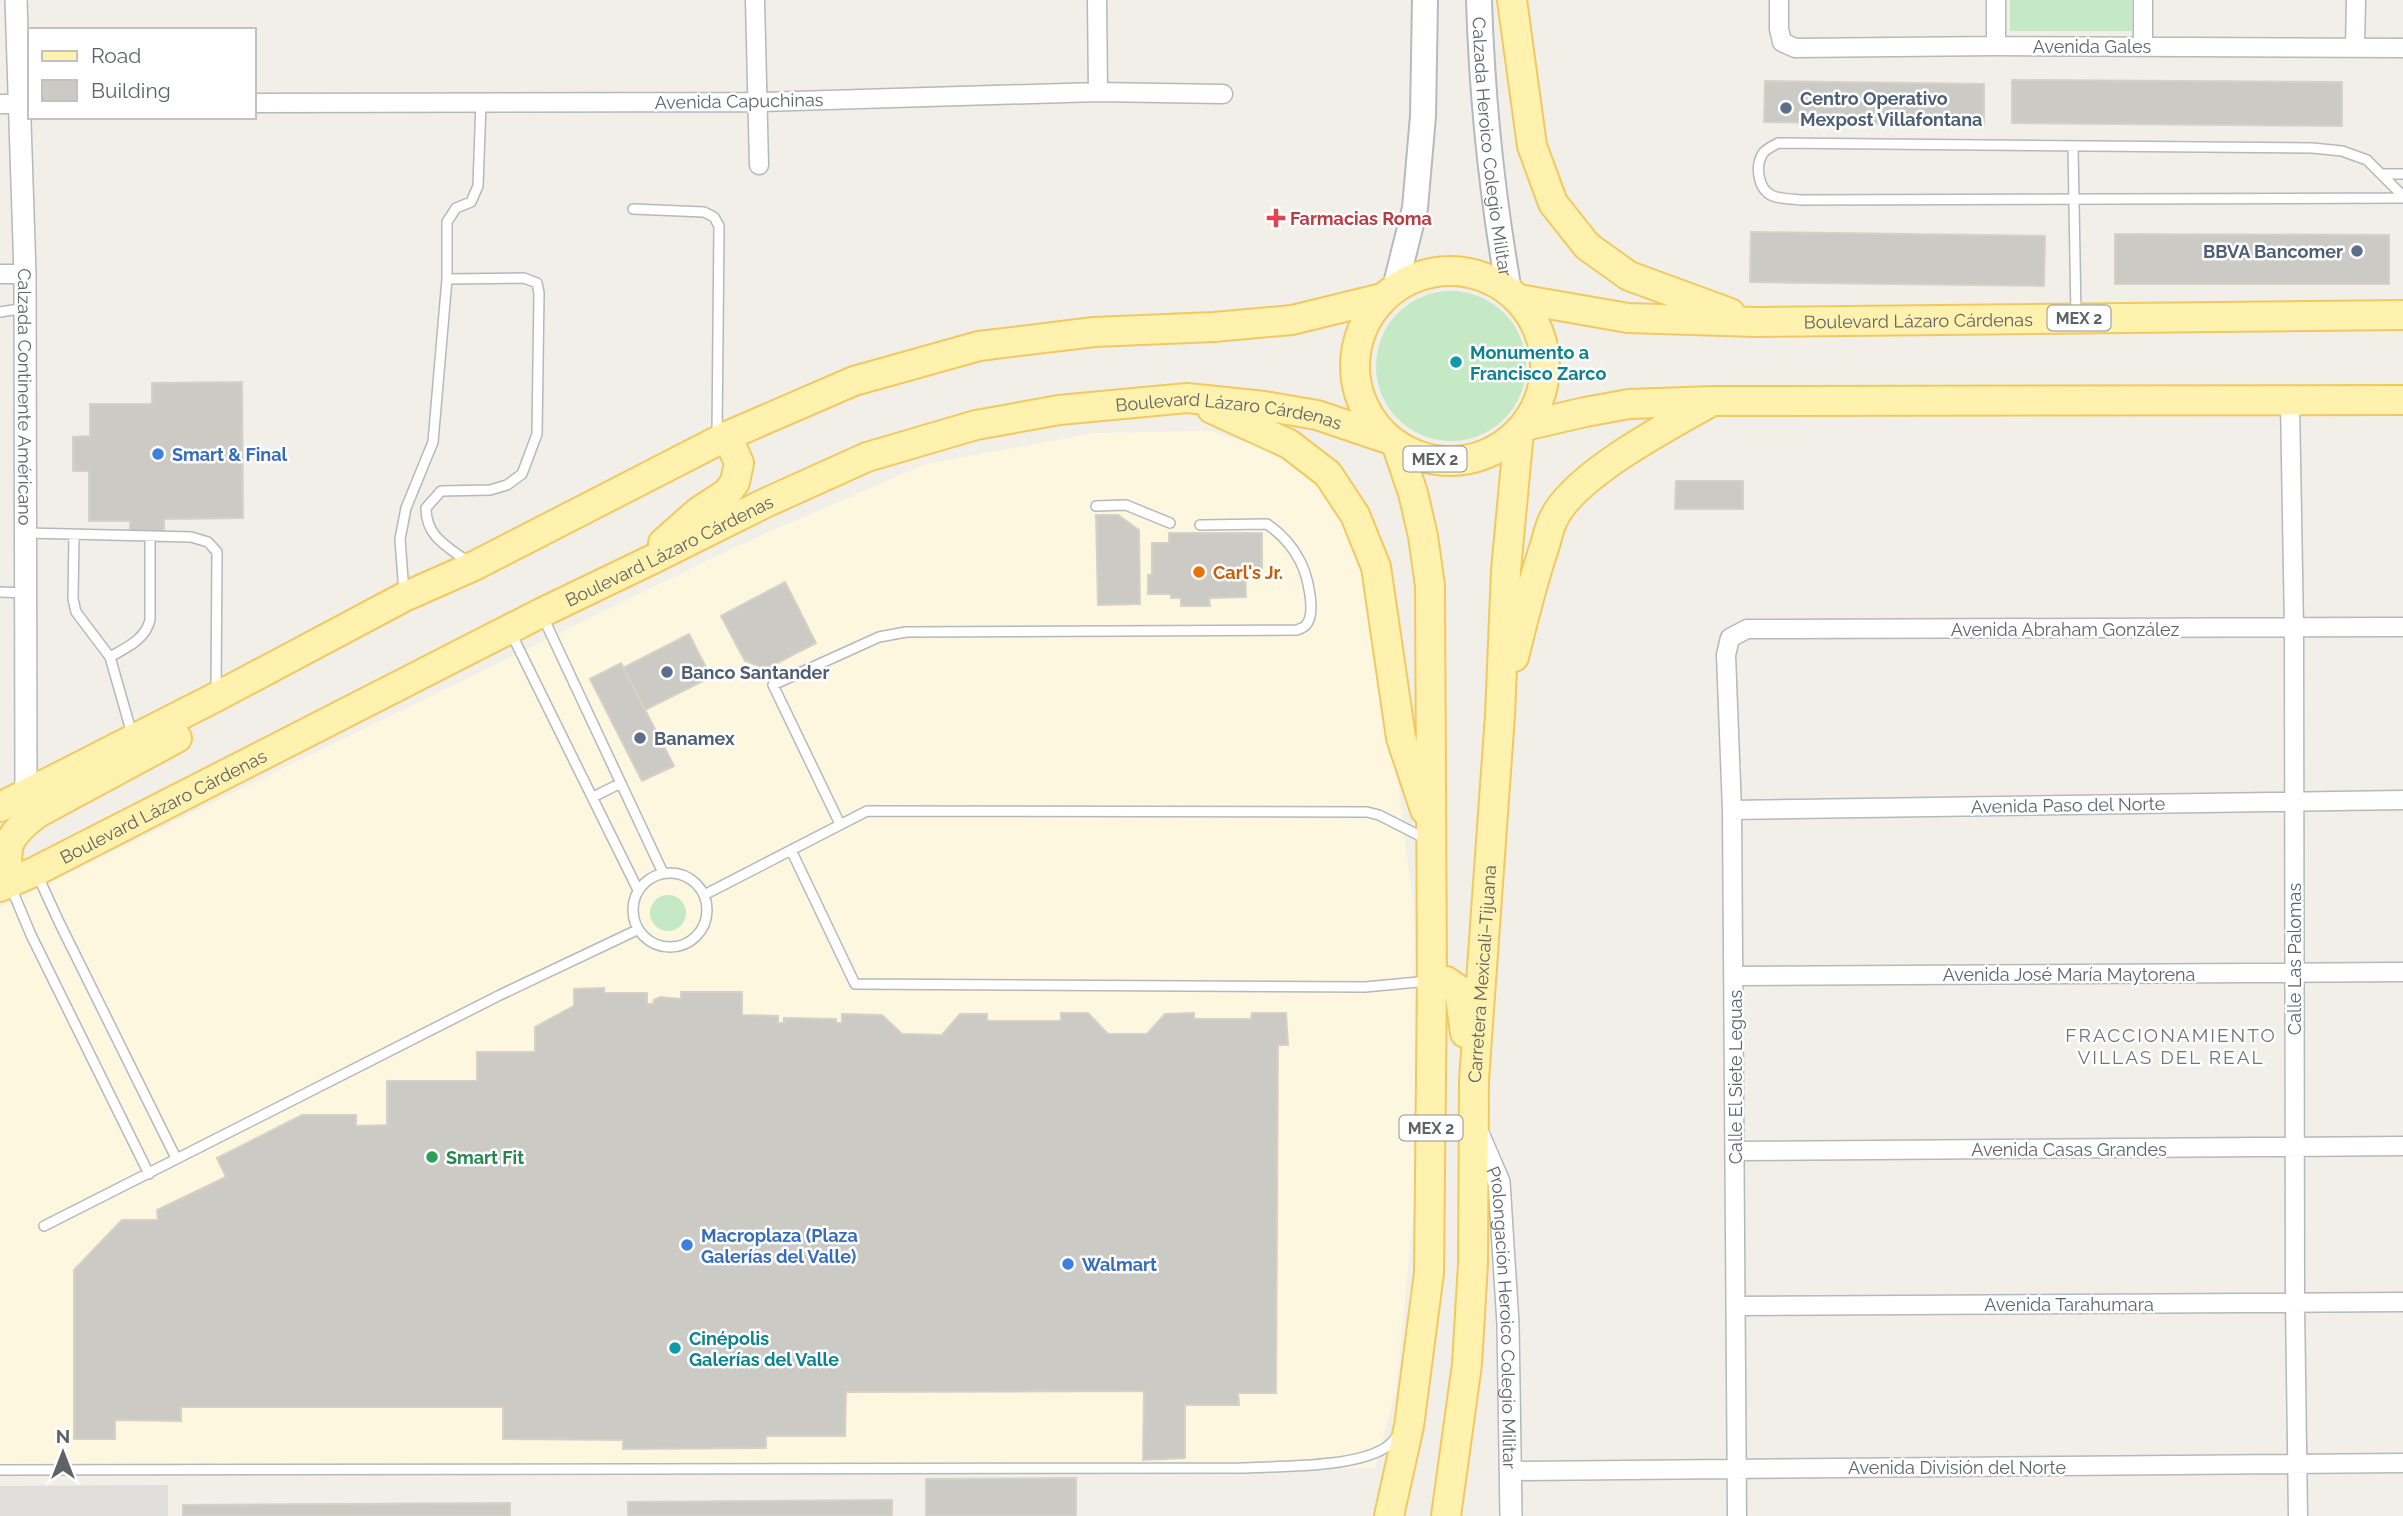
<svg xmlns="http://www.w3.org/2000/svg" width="2403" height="1516" font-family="Raleway,sans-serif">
	<rect width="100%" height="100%" fill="#f1efe8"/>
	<path fill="#fef7e0" d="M 1211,431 L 1284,455 L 1333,500 L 1359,561 L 1399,789 L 1414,911 L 1415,1198 L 1396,1390 L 1375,1468 L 0,1474 L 0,907 L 739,545 L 926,464 L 1094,433 Z"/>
	<path fill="#e0deda" d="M 168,1485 L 168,1516 L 0,1516 L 0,1486 Z"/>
	<path fill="#c5e8c5" d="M 2010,0 L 2132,0 L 2132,31 L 2010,31 Z
		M1376 366a75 75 0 1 1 150 0a75 75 0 1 1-150 0Z
		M650 913a18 18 0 1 1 36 0a18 18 0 1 1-36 0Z"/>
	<path fill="#cccac5" stroke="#d6d1c6" stroke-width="2" d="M 2012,80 L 2342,82 L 2342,126 L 2012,123 Z
		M 1765,81 L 1984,84 L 1984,125 L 1764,122 Z
		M 1751,232 L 2045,236 L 2044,286 L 1750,282 Z
		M 2115,234 L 2389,235 L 2389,284 L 2115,284 Z
		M 242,382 L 243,518 L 164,519 L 164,532 L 130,532 L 130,521 L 89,521 L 89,471 L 73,471 L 73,437 L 90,436 L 90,404 L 152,404 L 152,383 Z
		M 1676,481 L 1743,481 L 1743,509 L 1675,509 Z
		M 1096,515 L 1118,515 L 1139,530 L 1140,604 L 1098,605 Z
		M 1169,533 L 1262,533 L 1262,568 L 1245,568 L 1246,597 L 1209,598 L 1210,606 L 1181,606 L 1181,598 L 1171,598 L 1171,594 L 1148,594 L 1148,575 L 1152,575 L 1152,543 L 1169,543 Z
		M 785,582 L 816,643 L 766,669 L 745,661 L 721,616 Z
		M 689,634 L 711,677 L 645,710 L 623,668 Z
		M 621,663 L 674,766 L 642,781 L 590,679 Z
		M 604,988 L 604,993 L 647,993 L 647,1004 L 653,1004 L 654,1000 L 660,997 L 681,999 L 681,992 L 742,992 L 742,1015 L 778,1016 L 778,1023 L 784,1023 L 784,1018 L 836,1019 L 836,1023 L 842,1023 L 842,1014 L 882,1015 L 902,1034 L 942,1035 L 960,1014 L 987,1014 L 987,1021 L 1061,1021 L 1061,1013 L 1088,1013 L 1108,1034 L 1147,1034 L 1165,1014 L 1194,1013 L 1194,1019 L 1251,1019 L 1252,1013 L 1286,1013 L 1288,1045 L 1278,1045 L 1276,1393 L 1238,1393 L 1239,1405 L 1185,1405 L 1185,1458 L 1143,1460 L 1144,1391 L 846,1392 L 845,1436 L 766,1436 L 766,1448 L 623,1449 L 623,1440 L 503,1439 L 503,1407 L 181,1407 L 181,1421 L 115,1420 L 115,1439 L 74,1439 L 74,1270 L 122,1220 L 158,1220 L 157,1210 L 226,1177 L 217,1158 L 302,1115 L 356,1115 L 356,1126 L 387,1125 L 387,1081 L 477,1081 L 477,1052 L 535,1052 L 535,1027 L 574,1006 L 574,989 Z
		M 1076,1478 L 1076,1516 L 926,1516 L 926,1479 Z
		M 892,1500 L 892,1516 L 628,1516 L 628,1502 Z
		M 510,1503 L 510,1516 L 183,1516 L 183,1505 Z"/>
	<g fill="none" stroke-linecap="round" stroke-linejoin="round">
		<g stroke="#b5b8bc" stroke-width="12">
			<path id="service" d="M 2073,146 L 2076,316
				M 2382,174 L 2403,174
				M 2403,196 L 2367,160 L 2342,151 L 2312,148 L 1778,143 C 1773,146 1768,148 1764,152 C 1754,165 1758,190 1773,196 C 1781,199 1793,199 1801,200 L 2403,198
				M 633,209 L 704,212 L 714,217 L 719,226 L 717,436
				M 447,279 L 524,278 L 537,283 L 539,293 L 537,434 L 522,474 L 507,485 L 490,490 L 441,491 L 426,508 C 426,537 447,546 468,562
				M 0,312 L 25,308
				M 1096,506 L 1126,505 L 1170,523
				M 27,533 L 191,537 L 208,542 L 217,552 L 216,693
				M 74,535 L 73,599 L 76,612 L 110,657 L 132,734
				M 0,592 L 25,593
				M 404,593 L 400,539 L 406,508 L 433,442 L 447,279 L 447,222 L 456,208 L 471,202 L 478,186 L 481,102
				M 543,617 L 663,873
				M 510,631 L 638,890
				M 110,657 C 127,647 145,640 150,620 L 150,536
				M 593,797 L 621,783
				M 840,824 L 773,685 L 879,637 L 906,632 L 1297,630 C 1299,629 1305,627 1306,625 C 1317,613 1307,574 1300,561 C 1293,547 1280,533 1267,524 L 1200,525
				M 791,850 L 855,984 L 1365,987 L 1429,981
				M633 910a37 37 0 1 1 74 0a37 37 0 1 1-74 0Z
				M 37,874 L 59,922 L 176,1158
				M 10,885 L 31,935 L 149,1174
				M 704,895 L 867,811 L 1367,812 L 1379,815 L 1428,840
				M 44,1226 L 500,995 L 637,930
				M 0,1470 L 1241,1468 C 1279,1466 1353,1468 1385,1448 C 1390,1445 1394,1440 1397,1437"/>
		</g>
		<g stroke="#b5b8bc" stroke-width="21">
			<path id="minor" d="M 755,0 L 759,165
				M 1097,0 L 1098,92
				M 1779,0 L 1779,29 L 1782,42 L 1795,48 L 1996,46 L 2403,48
				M 1996,46 L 1996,0
				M 2143,47 L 2143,0
				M 2355,47 L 2356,0
				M 254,103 L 758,102 L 1098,92 L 1223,94
				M 0,104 L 30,104
				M 0,274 L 25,274
				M 2290,402 L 2294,629 L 2295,1303 L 2298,1516
				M 1732,810 L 2403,800
				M 1734,976 L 2403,972
				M 1735,1151 L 2403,1146
				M 1736,1306 L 2403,1302
				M 1511,1471 L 2403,1463
				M 1737,1516 L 1732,810 L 1726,655 L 1730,638 L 1747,629 L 2403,627"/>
		</g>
		<g stroke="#b5b8bc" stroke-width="24">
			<g id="tertiary">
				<path id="s1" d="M 16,0 L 25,274 L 26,794"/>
				<path id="s2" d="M 1477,1131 L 1499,1182 L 1508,1324 L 1511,1516"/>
			</g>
		</g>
		<g stroke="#b6babf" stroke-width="28">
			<g id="secondary">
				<path id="s3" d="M 1479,0 C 1482,98 1492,195 1509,291"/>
				<path d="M 1395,288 L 1415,208 L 1423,116 L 1425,0"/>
			</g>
		</g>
		<g stroke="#f2c960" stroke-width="32">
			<g id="primary">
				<path d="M 1512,0 L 1532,146 L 1553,203 L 1587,246 L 1629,276 L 1730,313"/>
				<circle cx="1450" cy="366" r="95"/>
				<path id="s4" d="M 1519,299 L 1628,318 L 1756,322 L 2403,315"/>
				<path d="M 1212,409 L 1289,444 L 1328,474 L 1355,515 L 1376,567 L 1401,738 L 1425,810"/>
				<path d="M 1525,426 L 1585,412 L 1629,404 L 1713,401 L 2403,400"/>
				<path d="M 663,543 L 698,512 L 727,493 L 735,482 L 739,463 L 727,436"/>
				<path d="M 1514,657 C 1523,620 1532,584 1544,548 C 1547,539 1549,527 1554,518 C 1575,475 1665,428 1707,404"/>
				<path d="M 0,807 L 216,697 L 404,597 L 474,566 L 727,436 L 854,381 L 979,346 L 1094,332 L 1214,327 L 1292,320 L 1382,298"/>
				<path d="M 9,882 C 4,845 7,836 38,813 L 177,738"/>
				<path id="s5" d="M 0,887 L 36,871 L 541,613 L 651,560 L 763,504 L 867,457 L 976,425 L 1059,410 L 1187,398 L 1264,406 L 1317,415 L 1385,438"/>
				<path d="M 1432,980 L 1446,981 L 1459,990 L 1465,1033"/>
				<path d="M 1389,1516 L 1409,1426 L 1429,1273 L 1432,980 L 1430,586 L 1423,536 L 1413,493 L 1397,446"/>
				<path id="s6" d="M 1446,1516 L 1467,1364 L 1473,1264 L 1474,1080 L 1500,715 L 1506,570 L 1519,431"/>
			</g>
		</g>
		<use href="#service" stroke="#fff" stroke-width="9"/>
		<use href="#minor" stroke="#fff" stroke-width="18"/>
		<use href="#tertiary" stroke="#fff" stroke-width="21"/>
		<use href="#secondary" stroke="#fff" stroke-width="24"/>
		<use href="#primary" stroke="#fff2af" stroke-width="28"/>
	</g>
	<g fill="#5c6f8a" stroke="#fff" stroke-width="2.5">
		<circle cx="1786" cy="108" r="7"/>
		<circle cx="2357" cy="251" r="7"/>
		<circle cx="667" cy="672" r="7"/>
		<circle cx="640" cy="738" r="7"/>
	</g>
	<path fill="#e0444e" stroke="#fff" stroke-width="2.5" d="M1272.5 207.5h7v7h7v7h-7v7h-7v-7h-7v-7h7z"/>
	<g fill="#0f9aa8" stroke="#fff" stroke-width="2.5">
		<circle cx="1456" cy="362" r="7"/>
		<circle cx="675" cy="1348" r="7"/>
	</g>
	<g fill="#3f7fe0" stroke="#fff" stroke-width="2.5">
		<circle cx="158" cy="454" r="7"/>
		<circle cx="687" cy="1245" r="7"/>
		<circle cx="1068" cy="1264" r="7"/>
	</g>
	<circle fill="#e8710a" stroke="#fff" stroke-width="2.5" cx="1199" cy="572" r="7"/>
	<circle fill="#2e9e5b" stroke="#fff" stroke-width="2.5" cx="432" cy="1157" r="7"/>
	<g text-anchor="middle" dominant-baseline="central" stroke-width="5" stroke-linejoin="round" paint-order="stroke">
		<g fill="#fff" stroke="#8f9295" stroke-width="2">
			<rect x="2047.5" y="305.5" width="63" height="25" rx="5"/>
			<rect x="1403.5" y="446.5" width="63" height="25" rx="5"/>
			<rect x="1399.5" y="1115.5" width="63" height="25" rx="5"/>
		</g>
		<g font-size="16" font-weight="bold" fill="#5f6368">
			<text x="2079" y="318">MEX 2</text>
			<text x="1435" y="459">MEX 2</text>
			<text x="1431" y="1128">MEX 2</text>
		</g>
		<g font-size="18" fill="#5f6368" stroke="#fff">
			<text x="2092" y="46">Avenida Gales</text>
			<text transform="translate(739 101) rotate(-1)">Avenida Capuchinas</text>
			<text stroke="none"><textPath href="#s3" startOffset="147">Calzada Heroico Colegio Militar</textPath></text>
			<text stroke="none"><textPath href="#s4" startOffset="401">Boulevard Lázaro Cárdenas</textPath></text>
			<text stroke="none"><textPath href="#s1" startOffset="397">Calzada Continente Américano</textPath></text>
			<text stroke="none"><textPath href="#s5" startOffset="1337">Boulevard Lázaro Cárdenas</textPath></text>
			<text stroke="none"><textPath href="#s5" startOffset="749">Boulevard Lázaro Cárdenas</textPath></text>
			<text x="2065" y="629">Avenida Abraham González</text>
			<text transform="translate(2068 805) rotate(-1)">Avenida Paso del Norte</text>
			<text stroke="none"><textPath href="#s5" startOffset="182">Boulevard Lázaro Cárdenas</textPath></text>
			<text transform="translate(2294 959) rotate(-90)">Calle Las Palomas</text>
			<text stroke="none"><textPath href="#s6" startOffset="544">Carretera Mexicali–Tijuana</textPath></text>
			<text x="2069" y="974">Avenida José María Maytorena</text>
			<text transform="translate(1735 1077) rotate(-90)">Calle El Siete Leguas</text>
			<text x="2069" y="1149">Avenida Casas Grandes</text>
			<text x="2069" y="1304">Avenida Tarahumara</text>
			<text stroke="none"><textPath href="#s2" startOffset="191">Prolongación Heroico Colegio Militar</textPath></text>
			<text x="1957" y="1467">Avenida División del Norte</text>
		</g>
		<g font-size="18" font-weight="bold" fill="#4e5e75" stroke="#fff" text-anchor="start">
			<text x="1800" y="98">Centro Operativo<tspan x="1800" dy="21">Mexpost Villafontana</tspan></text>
			<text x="2343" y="251" text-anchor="end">BBVA Bancomer</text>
			<text x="681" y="672">Banco Santander</text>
			<text x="654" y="738">Banamex</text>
		</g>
		<g font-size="18" font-weight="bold" fill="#be3a42" stroke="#fff" text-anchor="start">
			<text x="1290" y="218">Farmacias Roma</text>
		</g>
		<g font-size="18" font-weight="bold" fill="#0d838f" stroke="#fff" text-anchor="start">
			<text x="1470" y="352">Monumento a<tspan x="1470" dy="21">Francisco Zarco</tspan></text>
			<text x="689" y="1338">Cinépolis<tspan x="689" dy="21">Galerías del Valle</tspan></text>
		</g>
		<g font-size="18" font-weight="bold" fill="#366cbe" stroke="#fff" text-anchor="start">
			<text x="172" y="454">Smart &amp; Final</text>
			<text x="701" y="1235">Macroplaza (Plaza<tspan x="701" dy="21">Galerías del Valle)</tspan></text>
			<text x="1082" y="1264">Walmart</text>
		</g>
		<g font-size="18" font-weight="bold" fill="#c56008" stroke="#fff" text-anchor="start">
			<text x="1213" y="572">Carl's Jr.</text>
		</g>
		<g font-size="18" font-weight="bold" fill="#27864d" stroke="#fff" text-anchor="start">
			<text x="446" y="1157">Smart Fit</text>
		</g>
		<g font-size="19" letter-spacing="2" fill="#70757a" stroke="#fff">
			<text x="2171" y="1035">FRACCIONAMIENTO<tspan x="2171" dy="22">VILLAS DEL REAL</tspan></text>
		</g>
	</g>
	<rect x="28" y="28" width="228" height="91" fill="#ffffff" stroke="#bfc1c3" stroke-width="2"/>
	<rect x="42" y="51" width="35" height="10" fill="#fff2af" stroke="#bfc1c3" stroke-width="2"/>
	<text x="91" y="63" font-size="21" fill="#5f6368">Road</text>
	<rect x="42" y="80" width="35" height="21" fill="#cccac5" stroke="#bfc1c3" stroke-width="2"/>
	<text x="91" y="98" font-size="21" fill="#5f6368">Building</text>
	<g transform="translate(63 1453)" stroke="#ffffff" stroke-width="5" paint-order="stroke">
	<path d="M0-5L12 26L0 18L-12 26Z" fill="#5f6368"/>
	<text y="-10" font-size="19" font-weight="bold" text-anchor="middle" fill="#5f6368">N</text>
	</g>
</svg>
